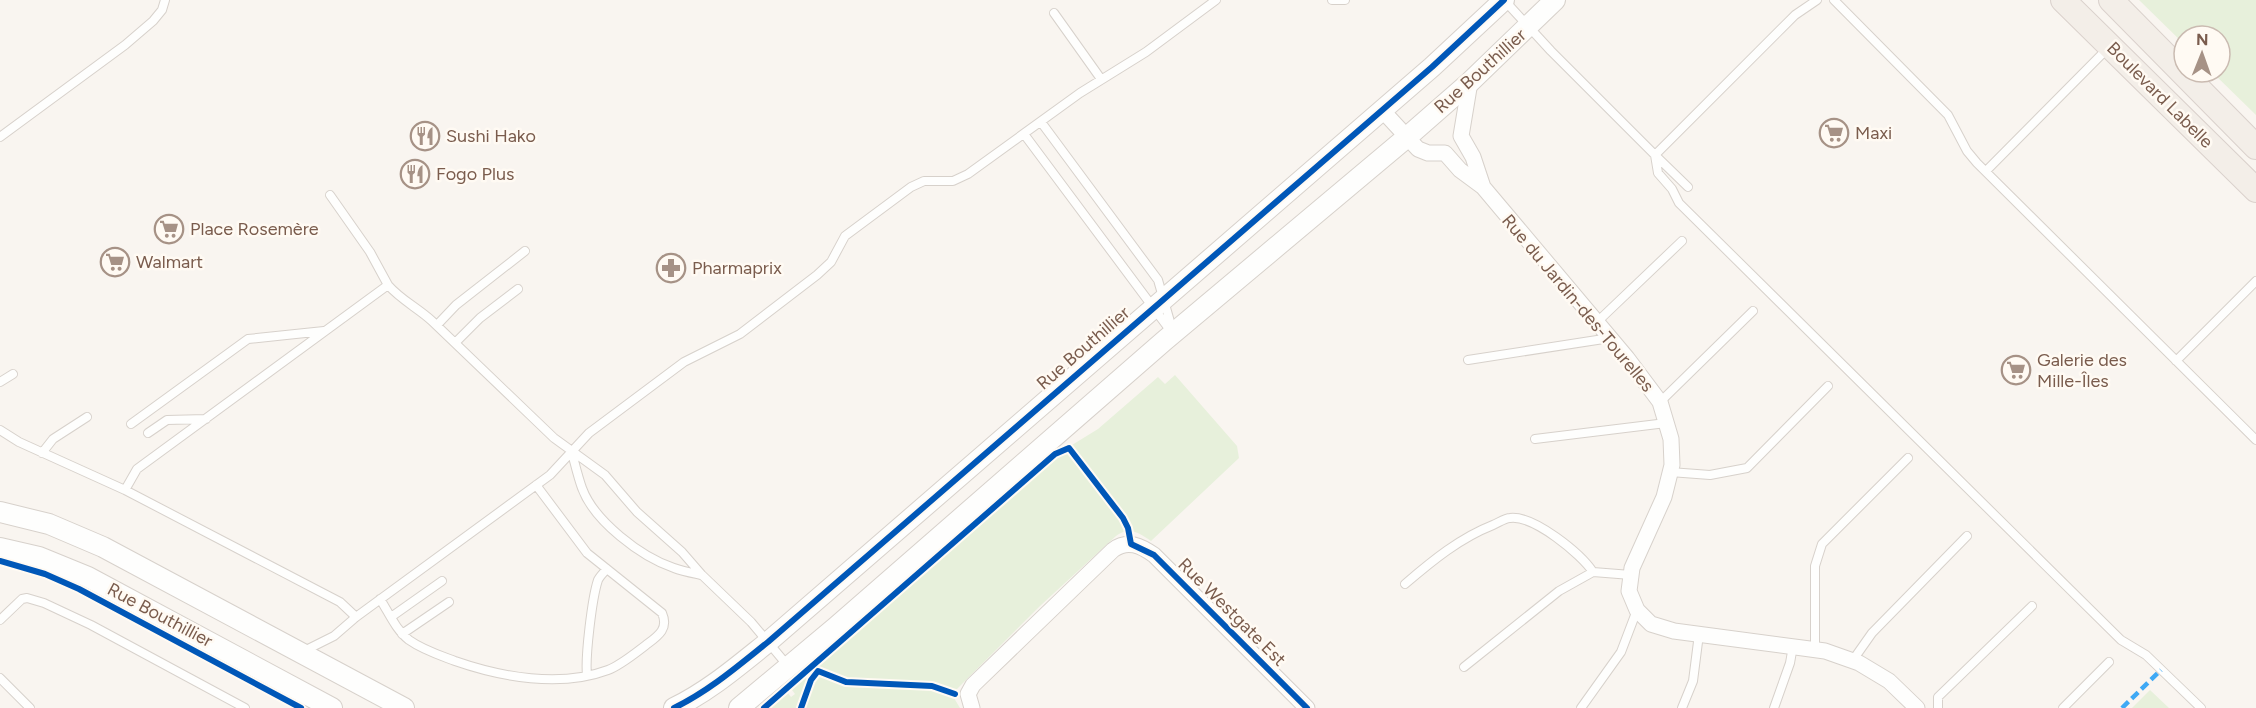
<svg xmlns="http://www.w3.org/2000/svg" width="2256" height="708" font-family="Figtree,sans-serif">
	<rect width="100%" height="100%" fill="#f9f5f0"/>
	<path fill="#e7f0db" d="M 2139,0 L 2256,0 L 2256,115 L 2212,72 L 2220,72 L 2220,36 L 2184,36 L 2184,44 Z
		M 1175,375 L 1237,446 L 1239,458 L 1151,541 C 1139,533 1129,526 1116,536 L 1040,606 L 956,690 L 954,698 L 960,708 L 770,708 L 788,693 L 791,697 L 795,694 L 792,690 L 808,675 L 1057,457 L 1073,449 L 1072,445 L 1098,429 L 1158,377 L 1165,384 Z
		M 2150,690 L 2169,708 L 2132,708 Z"/>
	<g fill="none" stroke-linecap="round" stroke-linejoin="round">
		<g stroke="#d7d1cb" stroke-width="10">
			<path id="service" d="M 1332,0 L 1345,0
				M 1834,0 L 1948,115 L 1967,151 L 1977,163 L 2256,440
				M 1505,1 L 1551,51 L 1655,155 L 1795,15 L 1817,0
				M 1054,13 L 1101,79
				M 1041,122 L 1158,280 L 1173,332
				M 1024,134 L 1170,330
				M 0,137 L 125,45 L 153,21 L 162,10 L 165,0
				M 1655,155 L 1658,173 L 1672,189 L 1679,203 L 2121,640 L 2146,655 L 2201,708
				M 1655,155 L 1688,187
				M 1986,171 L 2108,48
				M 330,195 L 370,252 L 388,285
				M 1596,323 L 1682,241
				M 437,325 L 456,305 L 525,251
				M 455,343 L 480,318 L 518,289
				M 1468,360 L 1610,338
				M 2176,361 L 2256,281
				M 0,382 L 13,374
				M 1660,402 L 1753,311
				M 131,424 L 248,339 L 324,331
				M 0,430 L 19,442 L 125,490 L 340,602 L 356,617
				M 148,433 L 167,420 L 206,419
				M 1535,439 L 1666,423
				M 42,453 L 53,439 L 87,417
				M 572,453 C 575,464 578,477 582,488 C 594,521 641,557 674,568 C 682,571 692,573 701,575
				M 1670,472 L 1710,475 L 1747,468 L 1828,386
				M 125,490 L 137,469 L 388,285 C 401,300 418,308 432,321 L 554,438 L 605,475 L 637,512 L 682,552 L 702,575 L 751,622 L 788,666
				M 1405,584 C 1433,560 1460,538 1493,525 C 1498,523 1505,518 1510,518 C 1534,515 1581,554 1593,572
				M 380,599 C 389,613 396,630 409,640 C 423,650 439,655 455,661 C 501,677 560,688 608,670 C 621,665 634,654 646,645 C 658,636 669,629 662,613 L 587,553 L 536,485
				M 391,617 L 442,581
				M 0,620 L 22,599 L 27,598 L 44,603 L 91,625 L 245,708
				M 402,634 L 449,602
				M 1815,649 L 1815,566 L 1822,544 L 1908,458
				M 304,651 L 334,636 L 356,617 L 550,475 L 589,433 L 684,362 L 740,334 L 817,275 L 831,262 L 845,236 L 911,187 L 924,181 L 953,181 L 968,174 L 1080,93 L 1146,52 L 1216,0
				M 1853,660 L 1872,633 L 1967,536
				M 1464,667 L 1559,591 L 1593,572 L 1631,575
				M 587,675 C 585,657 592,598 598,580 C 600,576 603,573 607,569
				M 0,678 L 30,708
				M 1581,708 L 1621,652 L 1637,610
				M 1682,708 L 1693,681 L 1699,634
				M 1774,708 L 1790,663 L 1793,646
				M 1938,708 L 1938,697 L 2032,606
				M 2063,708 L 2109,662"/>
		</g>
		<g stroke="#d7d1cb" stroke-width="17">
			<path id="minor" d="M 1470,82 L 1461,136 L 1473,157 L 1483,187
				M 1382,110 L 1418,149 L 1428,153 L 1445,153 L 1460,170 L 1483,187 L 1627,358 L 1660,402 L 1671,439 L 1672,465 L 1664,497 L 1632,568 L 1629,591 L 1637,610 L 1651,624 L 1674,631 L 1825,651 L 1859,663 L 1889,681 L 1917,708
				M 972,708 L 968,694 L 973,685 L 1113,550 C 1128,539 1141,546 1154,555 L 1307,708"/>
		</g>
		<g stroke="#d7d1cb" stroke-width="22">
			<path id="tertiary" d="M 0,512 L 49,524 L 103,547 L 404,708
				M 0,548 L 39,557 L 88,577 L 332,708
				M 674,708 C 709,691 738,666 768,642 L 1432,67 L 1504,0
				M 739,708 L 836,627 L 1164,341 L 1406,138 L 1470,82 L 1555,0"/>
		</g>
		<g stroke="#dad1cc" stroke-width="26">
			<path id="primary" d="M 2063,0 L 2256,190
				M 2111,0 L 2256,147"/>
		</g>
		<use href="#service" stroke="#fefefd" stroke-width="8"/>
		<use href="#minor" stroke="#fefefd" stroke-width="15"/>
		<use href="#tertiary" stroke="#fefefd" stroke-width="20"/>
		<use href="#primary" stroke="#f3eee8" stroke-width="24"/>
		<path stroke="#3fa9f5" stroke-width="4.5" stroke-dasharray="9 4.5" stroke-linecap="butt" d="M 2122,708 L 2161,670"/>
		<g stroke="#fffaf3" stroke-width="10">
			<path id="cycleway" d="M 0,561 L 45,574 L 79,589 L 301,708
				M 674,708 C 709,691 738,666 768,642 L 1432,67 L 1504,0
				M 764,708 L 1055,454 L 1069,448 L 1123,518 L 1128,528 L 1131,544 L 1154,555 L 1307,708
				M 801,708 L 811,680 L 818,671 L 846,682 L 932,686 L 955,694"/>
		</g>
		<use href="#cycleway" stroke="#0057b8" stroke-width="6"/>
	</g>
	<defs>
		<g id="supermarket-ring" transform="scale(1.5)"><circle r="9.5" fill="#fffaf3" stroke="#a69286" stroke-width="1.5"/><path d="M-6-5.5h2.5l.6 2H6L4.5 2H-2.5L-4.4-4H-6ZM-1.5 3.2a1.3 1.3 0 1 0 .1 0ZM3 3.2a1.3 1.3 0 1 0 .1 0Z" fill="#a69286"/></g>
		<g id="restaurant-ring" transform="scale(1.5)"><circle r="9.5" fill="#fffaf3" stroke="#a69286" stroke-width="1.5"/><path d="M-5-6h1v4h1v-4h1v4h1v-4h1v5L-1.5 .5V6h-2V.5L-5-1ZM5-6V6H3V1.5H1.5Q1.5-4 5-6Z" fill="#a69286"/></g>
		<g id="pharmacy-ring" transform="scale(1.5)"><circle r="9.5" fill="#fffaf3" stroke="#a69286" stroke-width="1.5"/><path d="M-2-6h4v4h4v4h-4v4h-4v-4h-4v-4h4Z" fill="#a69286"/></g>
	</defs>
	<g fill-rule="evenodd">
		<use href="#supermarket-ring" x="1834" y="133"/>
		<use href="#restaurant-ring" x="425" y="136"/>
		<use href="#restaurant-ring" x="415" y="174"/>
		<use href="#supermarket-ring" x="169" y="229"/>
		<use href="#supermarket-ring" x="115" y="262"/>
		<use href="#pharmacy-ring" x="671" y="268"/>
		<use href="#supermarket-ring" x="2016" y="370"/>
	</g>
	<g text-anchor="middle" dominant-baseline="central" stroke-width="5" stroke-linejoin="round" paint-order="stroke">
		<g font-size="18" fill="#7a5c4d" stroke="#fffaf3">
			<text transform="translate(1480 71) rotate(-42)">Rue Bouthillier</text>
			<text transform="translate(2160 95) rotate(45)">Boulevard Labelle</text>
			<text transform="translate(1578 303) rotate(50)">Rue du Jardin-des-Tourelles</text>
			<text transform="translate(1083 348) rotate(-41)">Rue Bouthillier</text>
			<text transform="translate(1232 612) rotate(45)">Rue Westgate Est</text>
			<text transform="translate(160 615) rotate(28)">Rue Bouthillier</text>
		</g>
		<g font-size="18" fill="#7a5c4d" stroke="#fffaf3" text-anchor="start">
			<text x="1855" y="133">Maxi</text>
			<text x="446" y="136">Sushi Hako</text>
			<text x="436" y="174">Fogo Plus</text>
			<text x="190" y="229">Place Rosemère</text>
			<text x="136" y="262">Walmart</text>
			<text x="692" y="268">Pharmaprix</text>
			<text x="2037" y="360">Galerie des<tspan x="2037" dy="21">Mille-Îles</tspan></text>
		</g>
	</g>
	<g transform="translate(2202 54) rotate(1)"><circle r="28" fill="#fffaf3" stroke="#cabbb1" stroke-width="1.5"/>
	<path d="M0-4.5L10 22L0 15L-10 22Z" fill="#a69286"/>
	<text y="-9" font-size="16" font-weight="bold" text-anchor="middle" fill="#7a5c4d">N</text>
	</g>
</svg>
